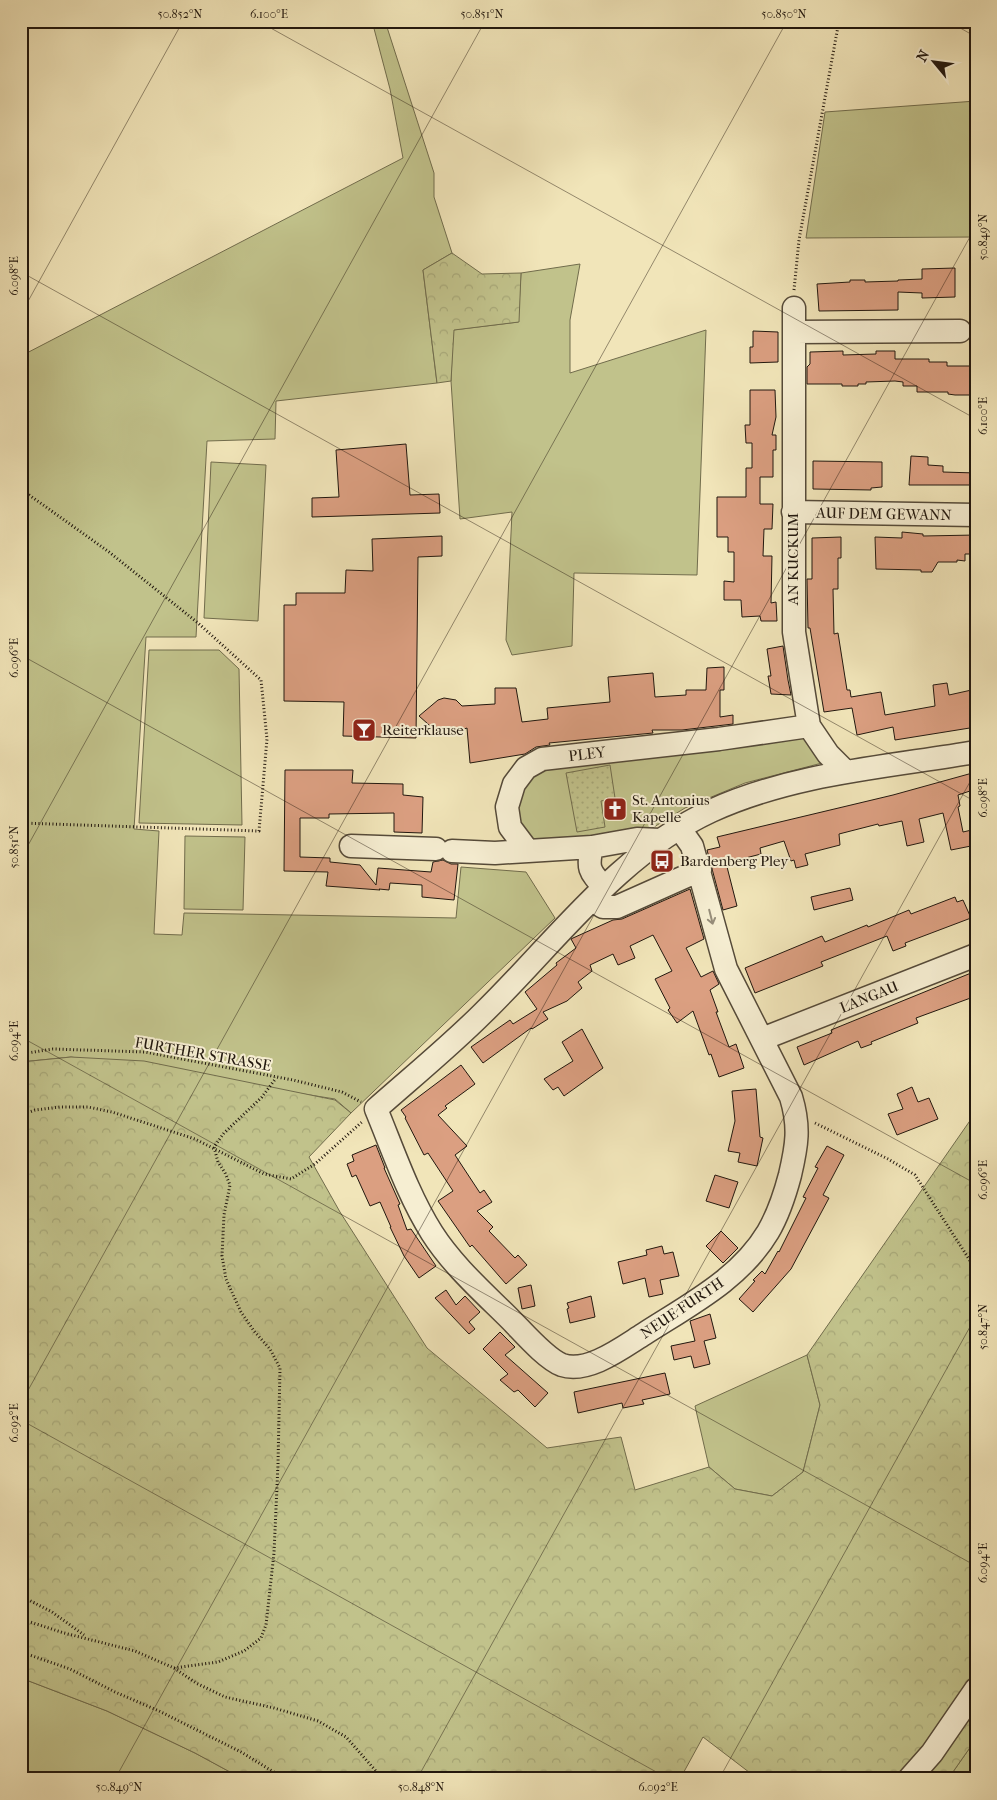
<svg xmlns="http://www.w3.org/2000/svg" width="997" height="1800" font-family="'IM FELL French Canon',serif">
	<defs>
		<pattern id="forest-crowns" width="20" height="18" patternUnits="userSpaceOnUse" patternTransform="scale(1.25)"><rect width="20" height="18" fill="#c1c28b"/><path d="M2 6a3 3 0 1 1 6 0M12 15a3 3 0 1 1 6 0" fill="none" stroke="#a6a677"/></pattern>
		<pattern id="park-dots" width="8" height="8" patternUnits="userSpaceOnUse" patternTransform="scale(1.25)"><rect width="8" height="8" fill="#c1c28b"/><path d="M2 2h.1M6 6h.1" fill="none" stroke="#a6a677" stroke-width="1.8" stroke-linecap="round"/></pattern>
	</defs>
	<rect width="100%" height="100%" fill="#f1e5b9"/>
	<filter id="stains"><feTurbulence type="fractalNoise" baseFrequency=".004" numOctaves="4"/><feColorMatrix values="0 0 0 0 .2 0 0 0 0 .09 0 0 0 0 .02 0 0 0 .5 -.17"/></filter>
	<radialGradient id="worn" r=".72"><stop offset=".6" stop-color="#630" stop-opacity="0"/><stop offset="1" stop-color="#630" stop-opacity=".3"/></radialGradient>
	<path fill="#c1c28b" stroke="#716c4c" d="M 372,21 L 385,21 L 434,173 L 434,197 L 452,253 L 423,270 L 437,383 L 276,401 L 275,439 L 207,441 L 196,637 L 146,637 L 134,829 L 159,831 L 154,934 L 182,935 L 184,913 L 456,918 L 461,867 L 526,872 L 555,918 L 351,1113 L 335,1099 L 71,1057 L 21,1062 L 21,356 L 403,158 L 390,89 Z
		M 976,101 L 976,237 L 806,238 L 825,112 Z
		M 580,264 L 570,320 L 570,373 L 706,330 L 697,575 L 574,573 L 572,646 L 512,655 L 506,640 L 512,512 L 460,519 L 451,381 L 453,330 L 518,322 L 521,273 Z
		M 211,462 L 266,465 L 258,621 L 204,618 Z
		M 149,650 L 219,650 L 239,669 L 242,825 L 139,823 Z
		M 804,735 L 822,763 L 745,783 L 685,808 L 649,830 L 539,844 C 510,826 516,819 518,788 L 547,766 Z
		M 185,836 L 245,837 L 243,910 L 184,909 Z
		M 807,1355 L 820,1405 L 803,1472 L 772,1496 L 735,1489 L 709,1467 L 695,1406 Z
		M 21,1678 L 107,1711 L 195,1753 L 243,1779 L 21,1779 Z
		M 976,1739 L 976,1779 L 948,1779 Z"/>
	<path fill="url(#forest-crowns)" stroke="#716c4c" d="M 452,253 L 482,274 L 521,273 L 519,322 L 454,330 L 451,381 L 437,383 L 423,270 Z
		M 71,1057 L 144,1061 L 335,1100 L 351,1113 L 309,1157 L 340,1212 L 427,1348 L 547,1448 L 621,1437 L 635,1490 L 709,1467 L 735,1489 L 772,1496 L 803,1472 L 820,1405 L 807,1355 L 976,1112 L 976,1739 L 948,1779 L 758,1779 L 703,1737 L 680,1779 L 243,1779 L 195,1753 L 107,1711 L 21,1678 L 21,1062 Z"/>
	<path fill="url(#park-dots)" stroke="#716c4c" d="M 610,765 L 615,798 L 601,801 L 605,827 L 577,832 L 566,773 Z"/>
	<path fill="#db9f81" stroke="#21170e" d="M 955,268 L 955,297 L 922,298 L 922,293 L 898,292 L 898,310 L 819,311 L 817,284 L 850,282 L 850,280 L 865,280 L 865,282 L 898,281 L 898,280 L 922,279 L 922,269 Z
		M 753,331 L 778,332 L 778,362 L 750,363 L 750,347 L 753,347 Z
		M 843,351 L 843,355 L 876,354 L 876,351 L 895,351 L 895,359 L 929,359 L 929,362 L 947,362 L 947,366 L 976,366 L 976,393 L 970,393 L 970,395 L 955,395 L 948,394 L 948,392 L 917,392 L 917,386 L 903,386 L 903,382 L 895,381 L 866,382 L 866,384 L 858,384 L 858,386 L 842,386 L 842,384 L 807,384 L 807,367 L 810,364 L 810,352 Z
		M 750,390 L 775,390 L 776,417 L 772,435 L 776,435 L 776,450 L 773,450 L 773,477 L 760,477 L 760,504 L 773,504 L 772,529 L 764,529 L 763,556 L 772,556 L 771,603 L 776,602 L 777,621 L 761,621 L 760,616 L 742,617 L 741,600 L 724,600 L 724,581 L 734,582 L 734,552 L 728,552 L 728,537 L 717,537 L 717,497 L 746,497 L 746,468 L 752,468 L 752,443 L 746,443 L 745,425 L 750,425 Z
		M 406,444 L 410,495 L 439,494 L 440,513 L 312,517 L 312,498 L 339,497 L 336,450 Z
		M 911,456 L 928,457 L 928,465 L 943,466 L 943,472 L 976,473 L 976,485 L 909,485 Z
		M 813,461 L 882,462 L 882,487 L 871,488 L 871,490 L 813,489 Z
		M 902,532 L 923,534 L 923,536 L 976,535 L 976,554 L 965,554 L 965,561 L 957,560 L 957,562 L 938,562 L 932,572 L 921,572 L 921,570 L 876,569 L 875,537 L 902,538 Z
		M 442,536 L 442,556 L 418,557 L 416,738 L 343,736 L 344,702 L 284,701 L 284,605 L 296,605 L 296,593 L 345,593 L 346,570 L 373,571 L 372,539 Z
		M 841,537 L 841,558 L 838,558 L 838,589 L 833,589 L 834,634 L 838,633 L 847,690 L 850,690 L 851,697 L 881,692 L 885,715 L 935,706 L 933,685 L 947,683 L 949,695 L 976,689 L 976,727 L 895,740 L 893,727 L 857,735 L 852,708 L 824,712 L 810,628 L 808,628 L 807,579 L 812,579 L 812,538 Z
		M 783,646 L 788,680 L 791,695 L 771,694 L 768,676 L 771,676 L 767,649 Z
		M 724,667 L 724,690 L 720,690 L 720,717 L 733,715 L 733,724 L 682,730 L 652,730 L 653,733 L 549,743 L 550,745 L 536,747 L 525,754 L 470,763 L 467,728 L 450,734 L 443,734 L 437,732 L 419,716 L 438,700 L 444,698 L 456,700 L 462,706 L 495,704 L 495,688 L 516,688 L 522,722 L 548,719 L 547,708 L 610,702 L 608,677 L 653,673 L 655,697 L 686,695 L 686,690 L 706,690 L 707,668 Z
		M 285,770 L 353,770 L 352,783 L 403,784 L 403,795 L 423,797 L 422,833 L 394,832 L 394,813 L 329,814 L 329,818 L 300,818 L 300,857 L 330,858 L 330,862 L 360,865 L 376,885 L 378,868 L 431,872 L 433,862 L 443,860 L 451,864 L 458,864 L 454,900 L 422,897 L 422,885 L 390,883 L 389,890 L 379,889 L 380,890 L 326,886 L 328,872 L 284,871 Z
		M 976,772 L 976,789 L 958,795 L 960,806 L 958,807 L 963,832 L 976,829 L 976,845 L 951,850 L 943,813 L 919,819 L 924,842 L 907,846 L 902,821 L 879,826 L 878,824 L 839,834 L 840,845 L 805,854 L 808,865 L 796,868 L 794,860 L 791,861 L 784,841 L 760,848 L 761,854 L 726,863 L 737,906 L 723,910 L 707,850 L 720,847 L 717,837 L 893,795 Z
		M 623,801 L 626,813 L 606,817 L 604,805 Z
		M 850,888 L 853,900 L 814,910 L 811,897 Z
		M 690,889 L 704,939 L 686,948 L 701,977 L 713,971 L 719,984 L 710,990 L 718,1012 L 716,1012 L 729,1047 L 736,1044 L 744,1068 L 719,1077 L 711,1054 L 709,1055 L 693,1011 L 677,1023 L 668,1010 L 670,1008 L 655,979 L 672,971 L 653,935 L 630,946 L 635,958 L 618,965 L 613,954 L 590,965 L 592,971 L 578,982 L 582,988 L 567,1001 L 543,1012 L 548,1019 L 532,1029 L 531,1028 L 483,1063 L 471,1047 L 510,1020 L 513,1024 L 537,1009 L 525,992 L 557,965 L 556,963 L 576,948 L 571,939 L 573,938 L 613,920 L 622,919 Z
		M 955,897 L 957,902 L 963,900 L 971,918 L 905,943 L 906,946 L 893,951 L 887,936 L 821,962 L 823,966 L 755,993 L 745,968 L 822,936 L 825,942 L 867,925 L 868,927 L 909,910 L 911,914 Z
		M 976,971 L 976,996 L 916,1018 L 918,1023 L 871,1042 L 872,1044 L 861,1048 L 858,1041 L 804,1065 L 797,1047 L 832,1033 L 831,1030 Z
		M 582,1029 L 603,1068 L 564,1096 L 558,1087 L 553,1090 L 544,1079 L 573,1061 L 562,1042 Z
		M 461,1065 L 475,1084 L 445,1106 L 447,1108 L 438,1115 L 467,1146 L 455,1155 L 480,1193 L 484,1190 L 492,1202 L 477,1211 L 493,1227 L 489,1231 L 515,1258 L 518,1255 L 527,1265 L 506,1284 L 472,1245 L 470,1247 L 438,1201 L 453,1191 L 428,1153 L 424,1155 L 405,1118 L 406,1117 L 401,1110 Z
		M 912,1087 L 918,1102 L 929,1098 L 938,1119 L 897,1135 L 888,1114 L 903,1109 L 897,1094 Z
		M 756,1089 L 760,1137 L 763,1138 L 757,1166 L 738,1162 L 740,1153 L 728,1151 L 735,1121 L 732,1091 Z
		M 376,1145 L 385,1168 L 384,1168 L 400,1204 L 398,1205 L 407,1230 L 411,1229 L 436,1266 L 419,1278 L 404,1256 L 390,1227 L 391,1227 L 380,1202 L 370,1206 L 356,1175 L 352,1177 L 347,1164 L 354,1161 L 352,1155 Z
		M 827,1146 L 844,1155 L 823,1195 L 829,1198 L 791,1269 L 753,1312 L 739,1299 L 755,1281 L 753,1280 L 762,1271 L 765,1274 L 778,1251 L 779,1252 L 806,1198 L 803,1197 L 818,1168 L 815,1167 Z
		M 715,1175 L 738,1182 L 729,1208 L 706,1201 Z
		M 721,1231 L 738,1248 L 723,1263 L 706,1246 Z
		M 662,1246 L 664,1254 L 673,1252 L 679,1276 L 660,1280 L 663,1294 L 649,1297 L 645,1278 L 623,1284 L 618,1262 L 647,1255 L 646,1250 Z
		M 531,1285 L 535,1306 L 522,1309 L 518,1288 Z
		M 446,1290 L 456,1305 L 465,1296 L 480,1312 L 469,1322 L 475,1329 L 469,1334 L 435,1298 Z
		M 591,1296 L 595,1317 L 570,1323 L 567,1309 L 569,1308 L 567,1303 Z
		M 710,1314 L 716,1338 L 704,1341 L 710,1364 L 694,1368 L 691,1356 L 674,1360 L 671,1346 L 695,1341 L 690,1321 Z
		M 500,1332 L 515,1347 L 505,1355 L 548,1393 L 535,1407 L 518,1390 L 514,1392 L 500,1380 L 508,1374 L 483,1349 Z
		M 665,1373 L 670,1394 L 642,1400 L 644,1404 L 623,1408 L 622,1403 L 578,1413 L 574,1392 Z"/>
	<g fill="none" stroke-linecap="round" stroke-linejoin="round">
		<g stroke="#554a39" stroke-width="25">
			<path id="minor" d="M 794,308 L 794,632 L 809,726 L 828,754 L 845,771
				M 794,332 L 960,331
				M 793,512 L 976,515
				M 680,829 L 692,846 L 726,969 L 791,1097 C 800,1127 797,1145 790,1175 C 785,1194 778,1215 768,1232 C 740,1279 689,1305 644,1334 C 623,1347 588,1374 562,1365 C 546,1359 523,1332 511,1320 C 484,1293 453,1266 432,1233 C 408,1195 393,1150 376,1109 C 411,1078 449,1047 483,1013 C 554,944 618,854 711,811 C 794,773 887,767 976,752
				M 660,840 L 637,839 L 592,847 L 528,851 L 510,827 L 507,807 L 514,784 L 526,768 L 542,759 L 719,739 L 809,726
				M 351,846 L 436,849
				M 592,847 C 587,868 589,871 604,887
				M 452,851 L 495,853 L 528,851
				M 592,900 L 603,907 L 617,907 L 700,870
				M 762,1039 L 976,955
				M 909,1779 L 932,1753 L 976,1689"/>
		</g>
		<path stroke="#21170e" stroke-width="3" stroke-dasharray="1 2.5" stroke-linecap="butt" d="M 794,290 L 799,240 L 839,21
			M 21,488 L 25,492 L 109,552 L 198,623 L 261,680 L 267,739 L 259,831 L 21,823
			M 21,1054 L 53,1049 L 145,1052 L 293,1080 L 342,1092 L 361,1102
			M 21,1115 L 35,1110 L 60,1107 L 88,1107 L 112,1112 L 195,1139 L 264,1174 L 291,1179 L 315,1164 L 363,1121
			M 815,1123 L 888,1159 L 915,1175 L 976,1270
			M 21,1596 L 52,1612 L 84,1635
			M 21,1619 L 64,1633 L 135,1651 L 174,1668 L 196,1683 L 225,1697 L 274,1708 L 318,1721 L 346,1737 L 383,1779
			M 21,1652 L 70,1669 L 115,1692 L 159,1711 L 241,1752 L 285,1779
			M 174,1668 L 218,1662 L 244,1651 L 261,1638 L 266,1625 L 274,1553 L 278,1464 L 280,1368 L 270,1349 L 254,1331 L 241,1312 L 226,1279 L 222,1256 L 224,1215 L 230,1185 L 225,1173 L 218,1162 L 214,1147 L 224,1133 L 262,1097 L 276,1078"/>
		<use href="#minor" stroke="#f6eed2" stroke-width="22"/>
	</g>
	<defs><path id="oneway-shaft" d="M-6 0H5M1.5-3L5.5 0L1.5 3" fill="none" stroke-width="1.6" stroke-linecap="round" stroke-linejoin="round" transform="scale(1.25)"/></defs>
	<use stroke="#968d7a" href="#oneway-shaft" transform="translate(711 917) rotate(76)"/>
	<path fill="none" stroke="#21170e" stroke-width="1" stroke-opacity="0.45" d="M 258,21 L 976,419M 948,21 L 976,37M 21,272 L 976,802M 21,314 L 183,21M 21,655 L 976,1184M 21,858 L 485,21M 21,1037 L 976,1566M 21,1403 L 787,21M 21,1420 L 669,1779M 115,1779 L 976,226M 417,1779 L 976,771M 719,1779 L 976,1316"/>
	<defs>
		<g id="bar-square" transform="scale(1.25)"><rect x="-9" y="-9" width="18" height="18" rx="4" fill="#8f2418" stroke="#f6eed2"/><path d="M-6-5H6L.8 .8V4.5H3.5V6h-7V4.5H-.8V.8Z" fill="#fff"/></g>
		<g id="church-square" transform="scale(1.25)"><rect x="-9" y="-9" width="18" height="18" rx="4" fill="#8f2418" stroke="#f6eed2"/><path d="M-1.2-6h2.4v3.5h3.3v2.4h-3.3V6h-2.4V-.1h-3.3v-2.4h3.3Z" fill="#fff"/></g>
		<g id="bus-square" transform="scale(1.25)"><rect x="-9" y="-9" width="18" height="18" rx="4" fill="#8f2418" stroke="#f6eed2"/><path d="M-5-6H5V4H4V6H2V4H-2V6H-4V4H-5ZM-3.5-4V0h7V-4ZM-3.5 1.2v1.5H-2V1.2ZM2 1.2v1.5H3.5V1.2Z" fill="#fff"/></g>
	</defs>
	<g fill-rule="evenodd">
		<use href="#bar-square" x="364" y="730"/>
		<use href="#church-square" x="615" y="809"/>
		<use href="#bus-square" x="662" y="861"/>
	</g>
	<g text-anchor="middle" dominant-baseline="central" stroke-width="4" stroke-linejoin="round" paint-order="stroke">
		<g font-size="15" fill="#21170e" stroke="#f6eed2">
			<text transform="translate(884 514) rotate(1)">AUF DEM GEWANN</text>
			<text transform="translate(793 559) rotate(-90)">AN KUCKUM</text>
			<text transform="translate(587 754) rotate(-7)">PLEY</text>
			<text transform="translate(869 997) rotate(-22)">LANGAU</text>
			<text transform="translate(203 1054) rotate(10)">FURTHER STRASSE</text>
			<text transform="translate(682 1308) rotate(-34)">NEUE FURTH</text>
		</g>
		<g font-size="15" fill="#21170e" stroke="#f6eed2" text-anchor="start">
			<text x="382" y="730">Reiterklause</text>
			<text x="632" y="800">St. Antonius<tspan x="632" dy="17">Kapelle</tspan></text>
			<text x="680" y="861">Bardenberg Pley</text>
		</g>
	</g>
	<rect width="997" height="1800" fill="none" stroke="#f1e5b9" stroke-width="55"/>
	<g transform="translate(934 62) rotate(299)" stroke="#f6eed2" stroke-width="4" paint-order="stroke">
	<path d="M0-4L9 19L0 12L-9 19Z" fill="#21170e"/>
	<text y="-8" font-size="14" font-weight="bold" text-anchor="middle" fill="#21170e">N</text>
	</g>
	<rect x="28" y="28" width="942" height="1744" fill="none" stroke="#21170e" stroke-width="2"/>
	<g font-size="12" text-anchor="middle" fill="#21170e">
		<text x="180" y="18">50.852°N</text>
		<text x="269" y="18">6.100°E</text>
		<text x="482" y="18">50.851°N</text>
		<text x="784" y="18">50.850°N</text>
		<text transform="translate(983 237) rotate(-90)" y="4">50.849°N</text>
		<text transform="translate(14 276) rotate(-90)" y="4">6.098°E</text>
		<text transform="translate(983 416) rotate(-90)" y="4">6.100°E</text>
		<text transform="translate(14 658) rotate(-90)" y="4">6.096°E</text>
		<text transform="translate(983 798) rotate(-90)" y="4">6.098°E</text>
		<text transform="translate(14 847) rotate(-90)" y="4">50.851°N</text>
		<text transform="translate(14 1041) rotate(-90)" y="4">6.094°E</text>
		<text transform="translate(983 1180) rotate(-90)" y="4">6.096°E</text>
		<text transform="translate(983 1327) rotate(-90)" y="4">50.847°N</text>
		<text transform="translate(14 1423) rotate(-90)" y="4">6.092°E</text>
		<text transform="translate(983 1563) rotate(-90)" y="4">6.094°E</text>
		<text x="119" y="1791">50.849°N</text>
		<text x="421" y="1791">50.848°N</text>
		<text x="658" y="1791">6.092°E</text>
	</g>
	<rect width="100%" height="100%" filter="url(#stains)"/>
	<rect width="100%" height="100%" fill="url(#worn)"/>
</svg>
